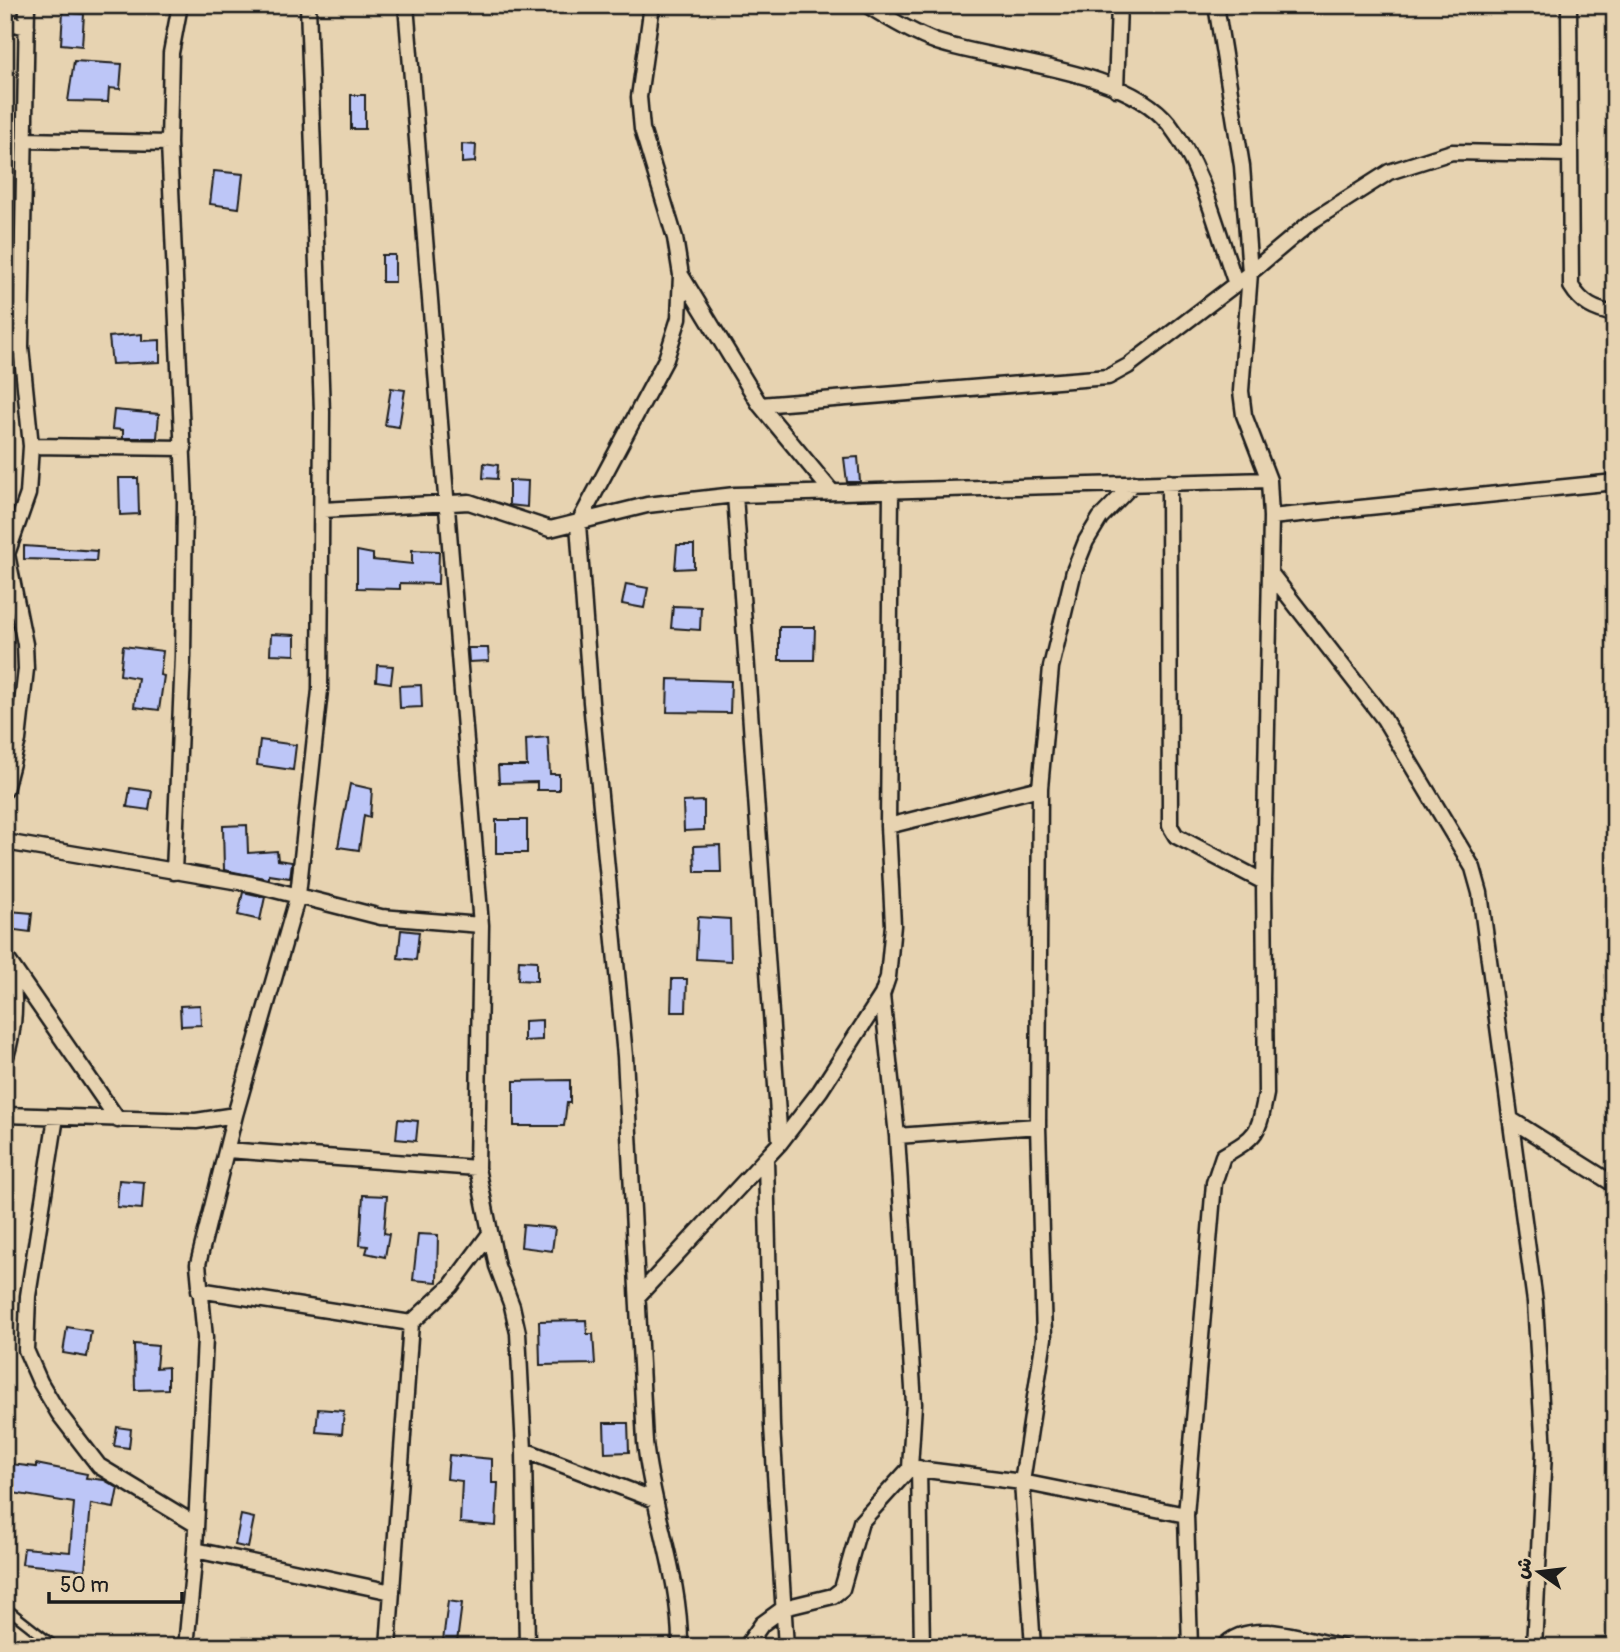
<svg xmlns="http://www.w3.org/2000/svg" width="1620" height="1652" font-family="Pangolin,'Playpen Sans Arabic',sans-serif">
	<rect width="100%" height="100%" fill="#e7d3b1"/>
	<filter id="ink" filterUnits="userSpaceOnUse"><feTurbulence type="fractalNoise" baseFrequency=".0143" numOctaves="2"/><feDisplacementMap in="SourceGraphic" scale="14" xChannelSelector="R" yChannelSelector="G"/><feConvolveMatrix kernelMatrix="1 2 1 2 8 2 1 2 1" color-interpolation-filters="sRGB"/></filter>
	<g filter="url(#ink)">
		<path fill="#bdc6f7" stroke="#1c1c1c" stroke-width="2" d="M 63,12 L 84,14 L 82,46 L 61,44 Z
			M 74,61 L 122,64 L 120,89 L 109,88 L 108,102 L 68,101 Z
			M 351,95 L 365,95 L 365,129 L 351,129 Z
			M 462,144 L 476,145 L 475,162 L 462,163 Z
			M 214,171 L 243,174 L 239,208 L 210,204 Z
			M 382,255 L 395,255 L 395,282 L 382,282 Z
			M 142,334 L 142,341 L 160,340 L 160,362 L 112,364 L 109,337 Z
			M 391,388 L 405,390 L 399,427 L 385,425 Z
			M 114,410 L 159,414 L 157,438 L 123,438 L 123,430 L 112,429 Z
			M 858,457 L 860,482 L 847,482 L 844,458 Z
			M 484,463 L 498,465 L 497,479 L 483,478 Z
			M 119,478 L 138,478 L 139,514 L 120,515 Z
			M 509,480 L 528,481 L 527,507 L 509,505 Z
			M 677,545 L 694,545 L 694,568 L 675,569 Z
			M 24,546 L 97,551 L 96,561 L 24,559 Z
			M 412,550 L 439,551 L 438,584 L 400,583 L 400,589 L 357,588 L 357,551 L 373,554 L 373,560 L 412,564 Z
			M 626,584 L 648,588 L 644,608 L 622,604 Z
			M 673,606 L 701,607 L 700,630 L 671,628 Z
			M 779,627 L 815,627 L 814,660 L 779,660 Z
			M 271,634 L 295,635 L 295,655 L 270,654 Z
			M 123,646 L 163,651 L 160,675 L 164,676 L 159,710 L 134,707 L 138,678 L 120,675 Z
			M 468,648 L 488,648 L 489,661 L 469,662 Z
			M 377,665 L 393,666 L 391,683 L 376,681 Z
			M 668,679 L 731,681 L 730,713 L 667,712 Z
			M 421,685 L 422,707 L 400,708 L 399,686 Z
			M 548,737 L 550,774 L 559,774 L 559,790 L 537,790 L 537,782 L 499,783 L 498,766 L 527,766 L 526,739 Z
			M 260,740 L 296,745 L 293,770 L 257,765 Z
			M 350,784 L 372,789 L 370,817 L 364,815 L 359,850 L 338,847 Z
			M 130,788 L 152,791 L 149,810 L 127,807 Z
			M 704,801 L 704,830 L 684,831 L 683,802 Z
			M 496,820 L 527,820 L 527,853 L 496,853 Z
			M 247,825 L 248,853 L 277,851 L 278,860 L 292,862 L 290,878 L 269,875 L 269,879 L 224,870 L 223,826 Z
			M 720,845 L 721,872 L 695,872 L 694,846 Z
			M 243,892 L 265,897 L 260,920 L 238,915 Z
			M 9,911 L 32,913 L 30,932 L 7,929 Z
			M 698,917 L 730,919 L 731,961 L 696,959 Z
			M 401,930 L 419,932 L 416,960 L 398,958 Z
			M 519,960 L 537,961 L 537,981 L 518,980 Z
			M 672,979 L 687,979 L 686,1012 L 671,1012 Z
			M 200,1005 L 201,1025 L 181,1026 L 180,1006 Z
			M 542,1020 L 542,1040 L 524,1041 L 524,1021 Z
			M 570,1080 L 570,1103 L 567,1103 L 564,1126 L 514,1126 L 514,1081 Z
			M 398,1119 L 418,1121 L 416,1141 L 396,1139 Z
			M 119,1180 L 144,1182 L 142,1209 L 117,1207 Z
			M 363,1195 L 387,1196 L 384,1233 L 389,1234 L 385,1257 L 366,1253 L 368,1246 L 360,1245 Z
			M 523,1225 L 555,1228 L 552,1251 L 521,1247 Z
			M 418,1234 L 438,1235 L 437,1282 L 413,1280 Z
			M 586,1320 L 587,1334 L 593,1334 L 595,1364 L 540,1365 L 539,1321 Z
			M 67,1327 L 91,1331 L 87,1357 L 63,1353 Z
			M 134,1344 L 158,1346 L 156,1368 L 168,1367 L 168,1389 L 135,1390 Z
			M 318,1409 L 344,1411 L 342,1434 L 316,1432 Z
			M 604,1423 L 628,1423 L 629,1452 L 605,1453 Z
			M 117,1427 L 131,1429 L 129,1448 L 114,1446 Z
			M 449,1455 L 492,1459 L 492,1483 L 498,1483 L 496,1526 L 460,1523 L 462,1481 L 447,1479 Z
			M 11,1464 L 36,1467 L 36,1464 L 87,1474 L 86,1478 L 104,1480 L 118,1488 L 114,1508 L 91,1504 L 85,1570 L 22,1564 L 24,1548 L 70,1552 L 74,1503 L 7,1492 Z
			M 241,1515 L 254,1518 L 248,1548 L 235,1545 Z
			M 448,1601 L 462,1603 L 457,1642 L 443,1641 Z"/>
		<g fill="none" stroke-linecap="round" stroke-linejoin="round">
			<g stroke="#1c1c1c" stroke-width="12">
				<path id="service" d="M 5,1607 L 56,1647"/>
			</g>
			<g stroke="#1c1c1c" stroke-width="19">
				<path id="minor" d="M 406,5 L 481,925 L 477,1168 L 497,1266 L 512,1306 L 518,1333 L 524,1450 L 527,1647
					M 652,5 L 639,97 L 642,129 L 675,238 L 681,275 L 679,318 L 666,359 L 578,524 L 591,702 L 625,1056 L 645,1442 C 652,1511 681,1577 680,1647
					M 867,5 C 889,19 912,33 937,42 C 1002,63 1126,69 1169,124 C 1204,169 1217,231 1236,284
					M 1569,5 L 1571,286 C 1582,304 1594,310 1615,314
					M 5,22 L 27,27
					M 1116,89 L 1119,5
					M 24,140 L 169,143
					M 681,275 L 760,405 L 832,492
					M 760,405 L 1108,377 L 1128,366 L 1250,273 L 1312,221 L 1389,172 L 1452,152 L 1568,154
					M 31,446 L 184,448
					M 1169,482 L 1170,826 L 1176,836 L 1264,882
					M 735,495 L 780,1143
					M 323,510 L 469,502 L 550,529 L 647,505 L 735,495 L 1269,480
					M 1271,517 L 1615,482
					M 1272,575 L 1384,719 L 1473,868 L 1480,893 L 1535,1302 L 1544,1452 L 1534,1647
					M 5,790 L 18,740 L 26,669 L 25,644 L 7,554 L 28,494 L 31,446 L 21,347 L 27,5
					M 888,826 L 1040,788
					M 5,842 L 251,884 L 381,917 L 481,925
					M 174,872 L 183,656 L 185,502 L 169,143 L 171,53 L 180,5
					M 5,956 L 118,1120
					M 5,1060 C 15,1029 17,1001 11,969
					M 5,1115 L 196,1121 L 235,1115
					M 56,1117 L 28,1296 L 26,1350 L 40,1382 L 59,1414 L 99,1466 L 195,1524
					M 1510,1119 L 1615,1185
					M 897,1136 L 1038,1126
					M 227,1150 L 477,1168
					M 766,1159 L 772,1426 L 786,1647
					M 199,1290 L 411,1323
					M 638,1296 L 780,1143 L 820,1091 L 882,995 L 888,977 L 893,925 L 888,826 L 891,490
					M 524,1450 L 655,1500
					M 910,1468 L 1022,1482 L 1186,1515
					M 919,1468 L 922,1647
					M 195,1550 L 392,1592
					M 186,1647 L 195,1550 L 205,1338 L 198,1264 L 235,1115 L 298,895 L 320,690 L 322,412 L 308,5
					M 388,1647 L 411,1323 L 451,1286 L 489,1235
					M 746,1647 L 762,1624 L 784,1608 L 833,1596 L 842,1589 L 861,1522 L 910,1468 L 914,1404 L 897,1136 L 882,995
					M 1033,1647 L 1022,1482 L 1044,1338 L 1038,1126 L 1040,788 L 1051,667 L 1074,571 L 1086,541 L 1100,518 L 1134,483
					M 1190,1647 L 1186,1515 L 1214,1183 L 1223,1156 C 1258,1135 1258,1135 1266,1094 L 1264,882 L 1271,517 L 1269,480 L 1244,415 L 1241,391 L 1250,273 L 1242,166 L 1216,5
					M 1223,1647 C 1250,1617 1308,1640 1341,1647"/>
			</g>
			<use href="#service" stroke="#e7d3b1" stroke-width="7"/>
			<use href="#minor" stroke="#e7d3b1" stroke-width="14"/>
		</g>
	</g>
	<rect width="1620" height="1652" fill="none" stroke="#e7d3b1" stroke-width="28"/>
	<rect x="14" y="14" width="1592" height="1624" fill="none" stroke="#1c1c1c" stroke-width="2.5" filter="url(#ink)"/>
	<g transform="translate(1539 1572) rotate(284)" stroke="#e7d3b1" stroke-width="5" paint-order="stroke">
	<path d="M0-5L12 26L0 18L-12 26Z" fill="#1c1c1c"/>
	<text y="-10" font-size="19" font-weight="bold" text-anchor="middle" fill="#1c1c1c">ش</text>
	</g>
	<path d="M49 1592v10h133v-10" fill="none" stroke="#1c1c1c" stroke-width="3.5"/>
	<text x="60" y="1592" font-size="21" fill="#1c1c1c" stroke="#e7d3b1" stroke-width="5" paint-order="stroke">50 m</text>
</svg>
